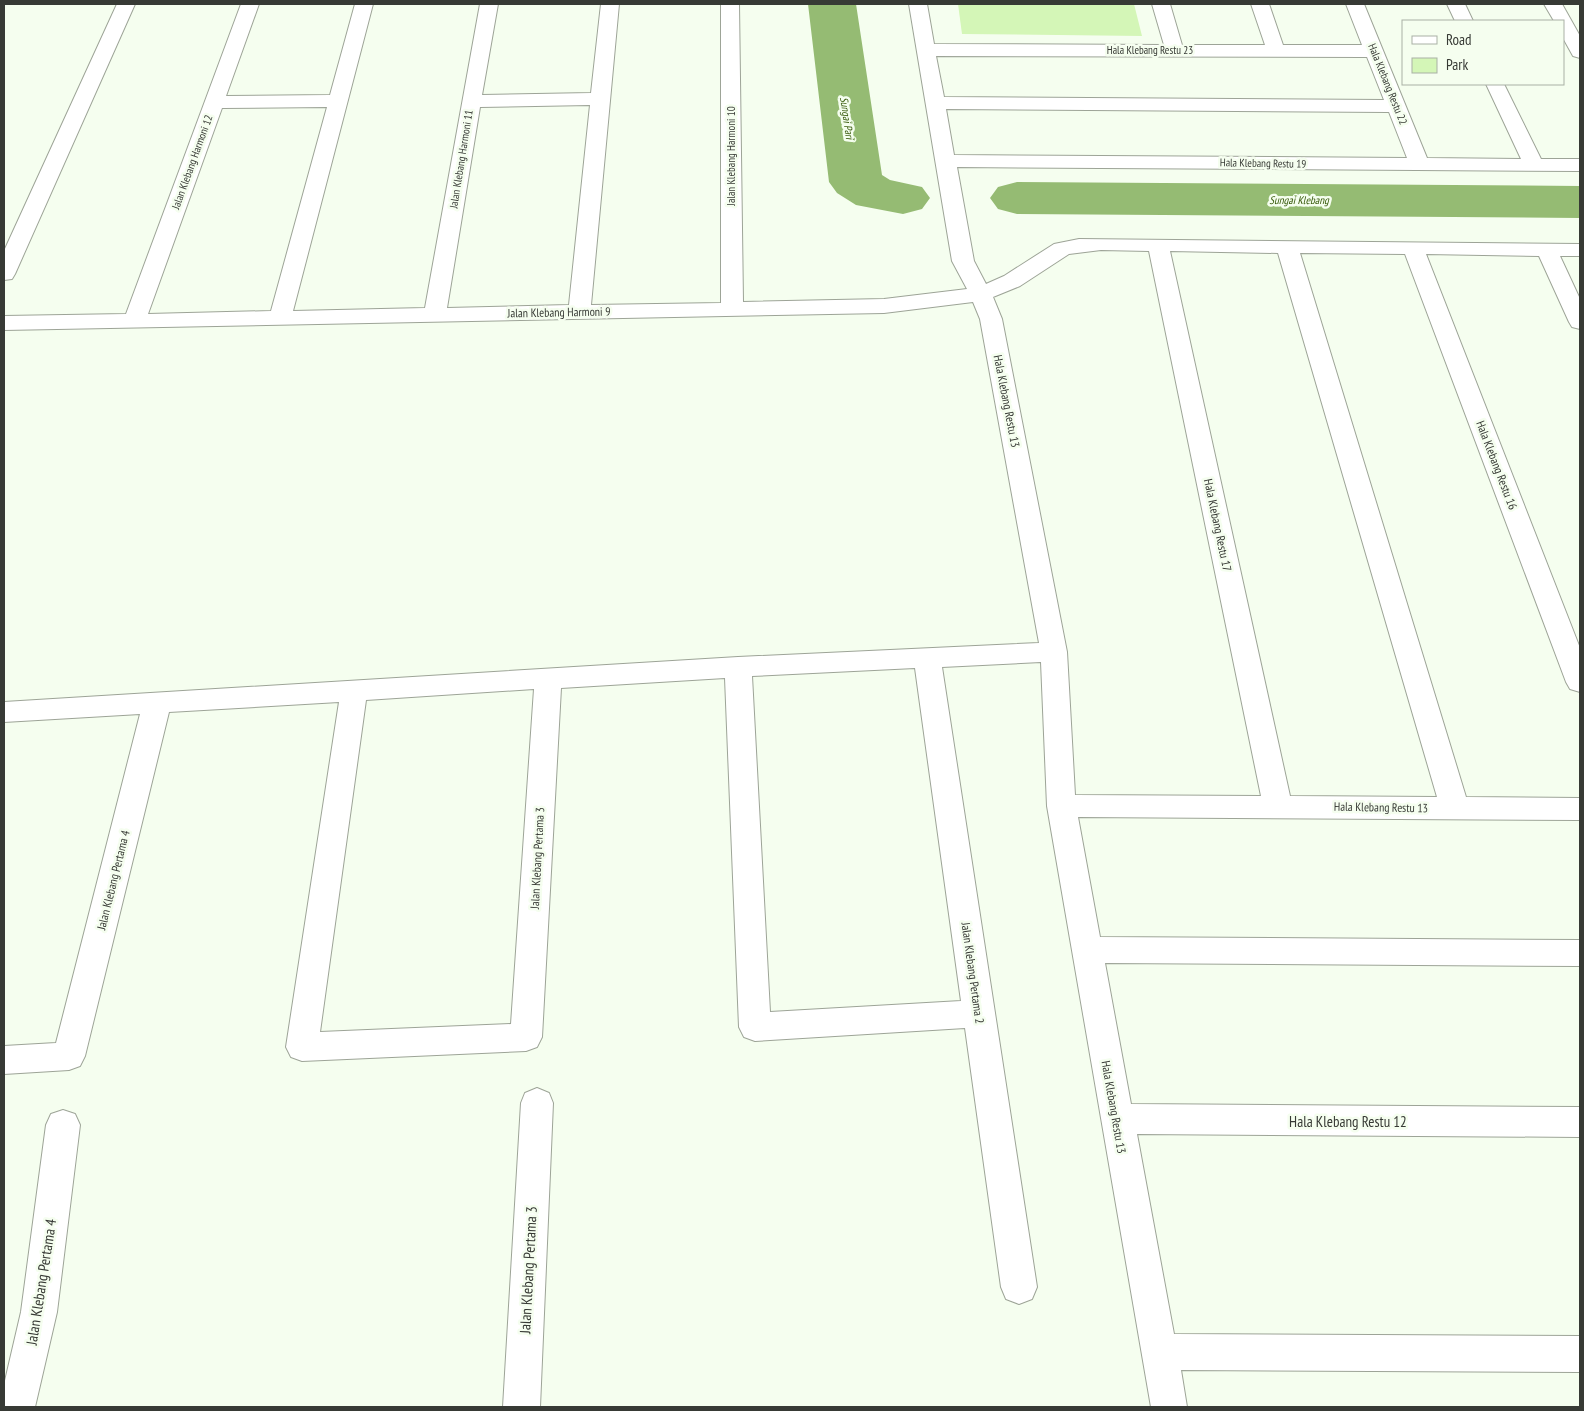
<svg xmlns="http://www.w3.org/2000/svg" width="1584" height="1411" font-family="'PT Sans Narrow',sans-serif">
	<rect width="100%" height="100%" fill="#f5feef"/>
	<path fill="#d4f6b7" d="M 958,4 L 1134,4 L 1142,36 L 962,34 Z"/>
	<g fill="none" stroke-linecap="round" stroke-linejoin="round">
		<path fill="#95bb73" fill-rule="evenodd" d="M 808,4 L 856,4 L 882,175 L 890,180 L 922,187 L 930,198 L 922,209 L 903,214 L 856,205 L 837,193 L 829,182 Z
			M 1017,182 L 1580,186 L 1580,218 L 1017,214 L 998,209 L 990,198 L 998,187 Z"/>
		<g stroke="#9da497" stroke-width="2">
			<path id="minor" d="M 117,4 L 135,4 L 15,274 L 12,279 L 4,280 L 4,251 Z
				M 241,4 L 259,4 L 226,96 L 330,95 L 355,4 L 373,4 L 293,311 L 425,308 L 480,4 L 498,4 L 482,95 L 591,93 L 601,4 L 619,4 L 591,305 L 721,303 L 721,4 L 739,4 L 743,302 L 884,299 L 967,289 L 952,261 L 909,4 L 927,4 L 934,44 L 1164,45 L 1152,4 L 1170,4 L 1182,45 L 1265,45 L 1251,4 L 1269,4 L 1283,45 L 1362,45 L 1346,4 L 1364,4 L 1427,158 L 1521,159 L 1486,84 L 1504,84 L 1541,159 L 1580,159 L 1580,171 L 957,167 L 974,261 L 986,284 L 1004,276 L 1054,244 L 1079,239 L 1580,244 L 1580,256 L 1560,256 L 1580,299 L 1580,329 L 1572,327 L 1569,322 L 1539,256 L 1426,254 L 1580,648 L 1580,692 L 1570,689 L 1566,682 L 1405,254 L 1300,253 L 1466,797 L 1580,798 L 1580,820 L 1078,817 L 1100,937 L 1580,940 L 1580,966 L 1105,963 L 1131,1104 L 1580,1107 L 1580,1137 L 1137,1134 L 1174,1334 L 1580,1336 L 1580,1372 L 1181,1370 L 1187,1407 L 1151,1407 L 1047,806 L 1041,662 L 942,667 L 1037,1287 L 1032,1299 L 1019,1304 L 1006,1299 L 1001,1287 L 965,1028 L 755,1041 L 744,1037 L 739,1027 L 725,678 L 561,688 L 542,1037 L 537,1047 L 526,1051 L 302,1061 L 291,1057 L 286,1047 L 339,702 L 169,712 L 85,1056 L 80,1066 L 69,1070 L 4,1074 L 4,1046 L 56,1043 L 140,714 L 4,722 L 4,702 L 738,657 L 1039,643 L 980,319 L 973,302 L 884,313 L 4,330 L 4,316 L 126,314 ZM 936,56 L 1367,57 L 1384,100 L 944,97 ZM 590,105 L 569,305 L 447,308 L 480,107 ZM 327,107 L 271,311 L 148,314 L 222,108 ZM 946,109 L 1389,112 L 1407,158 L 954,155 ZM 1101,250 L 1149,251 L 1261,796 L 1075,795 L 1067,652 L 1002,319 L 993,297 L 1020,286 L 1069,254 ZM 1170,251 L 1278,253 L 1437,797 L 1290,796 ZM 915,668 L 961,1001 L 770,1012 L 752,676 ZM 534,689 L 511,1024 L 320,1032 L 366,700 Z
				M 1447,4 L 1465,4 L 1473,21 L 1455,21 Z
				M 1544,4 L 1562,4 L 1580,36 L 1580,58 L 1573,56 L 1563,38 L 1563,21 L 1554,21 Z
				M 537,1088 L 549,1093 L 553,1103 L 540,1407 L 503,1407 L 521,1103 L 525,1093 Z
				M 63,1110 L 75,1114 L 80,1125 L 57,1312 L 35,1407 L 4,1407 L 4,1385 L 21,1312 L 46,1125 L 51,1114 Z"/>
		</g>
		<use href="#minor" fill="#fff" fill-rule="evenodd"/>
	</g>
	<g text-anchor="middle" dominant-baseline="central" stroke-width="5" stroke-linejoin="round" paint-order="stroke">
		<g font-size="11" fill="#373a35" stroke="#f5feef">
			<text x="1150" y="50">Hala Klebang Restu 23</text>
			<text transform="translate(1388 84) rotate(68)">Hala Klebang Restu 22</text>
			<text transform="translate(731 156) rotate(-90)">Jalan Klebang Harmoni 10</text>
			<text transform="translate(461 159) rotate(-81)">Jalan Klebang Harmoni 11</text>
			<text transform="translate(192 162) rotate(-70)">Jalan Klebang Harmoni 12</text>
			<text transform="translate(1263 163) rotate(1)">Hala Klebang Restu 19</text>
		</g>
		<g font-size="11" font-style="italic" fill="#345606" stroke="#f5feef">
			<text transform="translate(847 118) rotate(82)">Sungai Pari</text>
			<text x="1299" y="200">Sungai Klebang</text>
		</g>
		<g font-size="12" fill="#373a35" stroke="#f5feef">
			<text transform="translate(559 312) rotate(-1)">Jalan Klebang Harmoni 9</text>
			<text transform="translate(1007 401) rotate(79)">Hala Klebang Restu 13</text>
			<text transform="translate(1497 465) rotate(69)">Hala Klebang Restu 16</text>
			<text transform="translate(1218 525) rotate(78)">Hala Klebang Restu 17</text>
			<text transform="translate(1381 807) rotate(1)">Hala Klebang Restu 13</text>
			<text transform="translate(537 858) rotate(-87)">Jalan Klebang Pertama 3</text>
			<text transform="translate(113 880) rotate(-76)">Jalan Klebang Pertama 4</text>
			<text transform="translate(973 973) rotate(82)">Jalan Klebang Pertama 2</text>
			<text transform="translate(1114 1107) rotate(80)">Hala Klebang Restu 13</text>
		</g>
		<g font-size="15" fill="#373a35" stroke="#f5feef">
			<text x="1348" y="1121">Hala Klebang Restu 12</text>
			<text transform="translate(528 1270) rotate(-87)">Jalan Klebang Pertama 3</text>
			<text transform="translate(41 1282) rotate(-81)">Jalan Klebang Pertama 4</text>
		</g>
	</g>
	<rect width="1584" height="1411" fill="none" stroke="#373a35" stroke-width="10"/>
	<rect x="1402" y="20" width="162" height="65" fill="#f5feef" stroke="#a9b0a5"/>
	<rect x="1412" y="36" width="25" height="8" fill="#ffffff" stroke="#a9b0a5"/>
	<text x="1446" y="45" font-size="15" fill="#373a35">Road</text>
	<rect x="1412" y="58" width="25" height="15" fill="#d4f6b7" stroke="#a9b0a5"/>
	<text x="1446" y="70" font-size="15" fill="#373a35">Park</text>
</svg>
